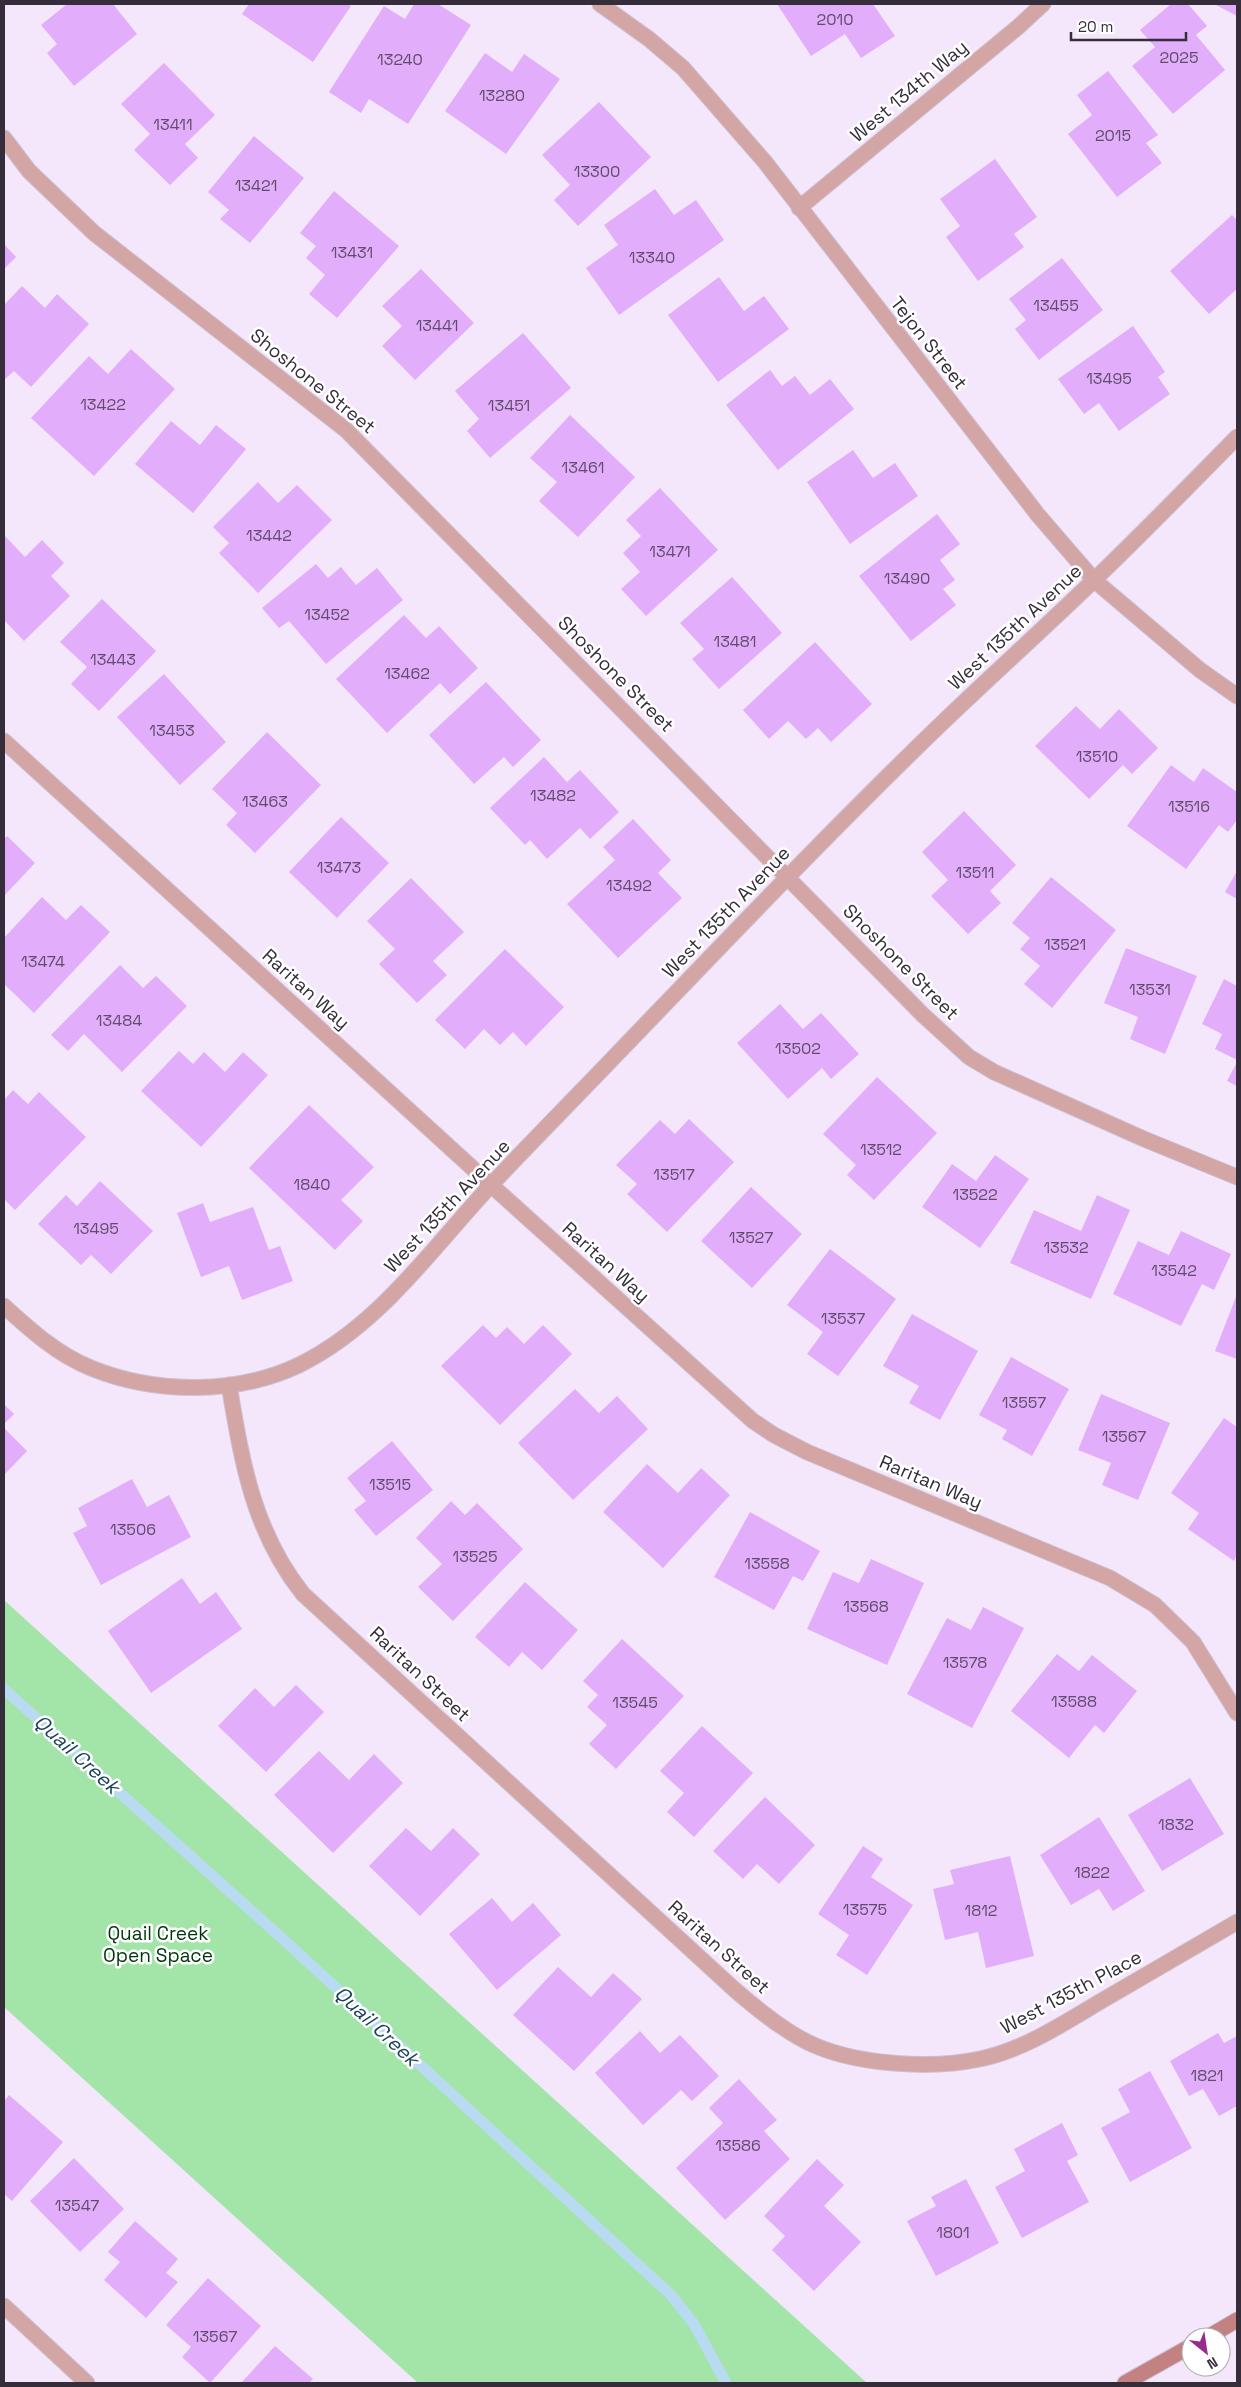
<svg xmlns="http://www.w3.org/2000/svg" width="1241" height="2387" font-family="'Space Grotesk',sans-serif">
	<rect width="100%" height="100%" fill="#f4e7fb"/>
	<path fill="#a3e4a8" d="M 4,1600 L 867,2383 L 418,2383 L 4,2007 Z"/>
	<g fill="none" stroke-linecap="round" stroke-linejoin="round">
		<path stroke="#b9dbf2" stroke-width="11" d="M 4,1689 L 285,1941 L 671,2295 L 694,2324 L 726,2383"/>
	</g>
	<path fill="#e2aefc" d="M 67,4 L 113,4 L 137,34 L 74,86 L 47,53 L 57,44 L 41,25 Z
		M 249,4 L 347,4 L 351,6 L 313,62 L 242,14 Z
		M 414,4 L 438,4 L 471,25 L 408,124 L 369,99 L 361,113 L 329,92 L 384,6 L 405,19 Z
		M 777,4 L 873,4 L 895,36 L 861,58 L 845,34 L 811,56 Z
		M 1171,4 L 1188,4 L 1207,26 L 1196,35 L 1225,70 L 1173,114 L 1132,66 L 1155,47 L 1140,30 Z
		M 1214,4 L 1237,4 L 1237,16 Z
		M 485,53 L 512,72 L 524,54 L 560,79 L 506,154 L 445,111 Z
		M 164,63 L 215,115 L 185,144 L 198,158 L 170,185 L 134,150 L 150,134 L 121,104 Z
		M 1108,71 L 1158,135 L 1146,143 L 1162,163 L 1117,197 L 1068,134 L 1092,115 L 1077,95 Z
		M 599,102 L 651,157 L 578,226 L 554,200 L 570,185 L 542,155 Z
		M 254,136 L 304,178 L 250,243 L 220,219 L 229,210 L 208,192 Z
		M 995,159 L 1037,217 L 1014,234 L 1024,247 L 978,281 L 946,237 L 960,226 L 940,199 Z
		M 655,189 L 674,215 L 696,200 L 724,240 L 619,315 L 586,268 L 618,245 L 604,225 Z
		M 334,191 L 399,246 L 337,318 L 309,294 L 325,275 L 306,258 L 316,246 L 300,233 Z
		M 1232,215 L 1237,220 L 1237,289 L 1209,314 L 1170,271 Z
		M 4,244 L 16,257 L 4,269 Z
		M 1062,258 L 1103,310 L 1039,360 L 1015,329 L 1026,320 L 1009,299 Z
		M 421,269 L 474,323 L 415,380 L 382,346 L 402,326 L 382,306 Z
		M 719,277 L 744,311 L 764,296 L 789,329 L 718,382 L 668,315 Z
		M 22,286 L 45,308 L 57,294 L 89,324 L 31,387 L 14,371 L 4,380 L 4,305 Z
		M 1133,326 L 1165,372 L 1158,377 L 1170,394 L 1119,431 L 1099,403 L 1084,414 L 1058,379 Z
		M 523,333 L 571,388 L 490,458 L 467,431 L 479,419 L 455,391 Z
		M 131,349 L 175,389 L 94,476 L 31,418 L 89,356 L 108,374 Z
		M 770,370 L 782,386 L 795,376 L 810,395 L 830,379 L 854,409 L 778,470 L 726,405 Z
		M 570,415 L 635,477 L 578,537 L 539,501 L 557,482 L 530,458 Z
		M 171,421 L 200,445 L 216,425 L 246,449 L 193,513 L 135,464 Z
		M 853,450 L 873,478 L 895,463 L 918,496 L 850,544 L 807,482 Z
		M 258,482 L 278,503 L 297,485 L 332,520 L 258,593 L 219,553 L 229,543 L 213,527 Z
		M 660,488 L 718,550 L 646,616 L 621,589 L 640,572 L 623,553 L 641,536 L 626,520 Z
		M 937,514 L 960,544 L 940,560 L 955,580 L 943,589 L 956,605 L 911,641 L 859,576 Z
		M 4,535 L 25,557 L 42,540 L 64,563 L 51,576 L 70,596 L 24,641 L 4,620 Z
		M 316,564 L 328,578 L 341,567 L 356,585 L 377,568 L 403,600 L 326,664 L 289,621 L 279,628 L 262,608 Z
		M 732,577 L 782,633 L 719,689 L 692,659 L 704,649 L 680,623 Z
		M 102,599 L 156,651 L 99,711 L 71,684 L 87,667 L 60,642 Z
		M 404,615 L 426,638 L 439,626 L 478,668 L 450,694 L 440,683 L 387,733 L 336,679 Z
		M 815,642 L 872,704 L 831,742 L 818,728 L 806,739 L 788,721 L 769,739 L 743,710 Z
		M 164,674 L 226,742 L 180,785 L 117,717 Z
		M 486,682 L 541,740 L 513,767 L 504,757 L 474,784 L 429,735 Z
		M 1076,706 L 1100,729 L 1119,709 L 1158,748 L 1132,774 L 1123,765 L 1089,799 L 1035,746 Z
		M 267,732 L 321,785 L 255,853 L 226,825 L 237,813 L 212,789 Z
		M 544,757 L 567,782 L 580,770 L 619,812 L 590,839 L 580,828 L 547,859 L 530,840 L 525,845 L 490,808 Z
		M 1171,765 L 1194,782 L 1203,768 L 1237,792 L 1237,820 L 1228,832 L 1219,825 L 1186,869 L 1127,826 Z
		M 964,811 L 1016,865 L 990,891 L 1001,903 L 968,934 L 931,896 L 948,880 L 922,852 Z
		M 341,817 L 389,863 L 337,918 L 289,872 Z
		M 633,819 L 671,860 L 658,873 L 682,898 L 618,958 L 567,904 L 615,860 L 603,847 Z
		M 7,836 L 35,863 L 4,896 L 4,839 Z
		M 1237,871 L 1237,899 L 1225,892 Z
		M 1051,877 L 1116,930 L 1052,1008 L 1024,984 L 1040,966 L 1020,949 L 1030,938 L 1012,923 Z
		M 411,878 L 464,932 L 433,961 L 447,975 L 417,1003 L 379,964 L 395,949 L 367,921 Z
		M 42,897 L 66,920 L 81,905 L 110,932 L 34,1013 L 4,984 L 4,938 Z
		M 1126,948 L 1197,976 L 1165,1054 L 1130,1039 L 1138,1017 L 1104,1003 Z
		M 505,949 L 564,1007 L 526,1046 L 513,1032 L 500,1045 L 484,1029 L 465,1049 L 435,1020 Z
		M 120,965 L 143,988 L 156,976 L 187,1006 L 122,1072 L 84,1034 L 68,1051 L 51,1035 Z
		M 1224,979 L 1237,986 L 1237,1060 L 1215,1049 L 1222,1034 L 1202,1024 Z
		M 780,1004 L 803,1029 L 821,1013 L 859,1054 L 831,1079 L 822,1068 L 788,1099 L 737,1043 Z
		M 179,1051 L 193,1064 L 204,1052 L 225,1072 L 243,1052 L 268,1075 L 201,1147 L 141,1091 Z
		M 1237,1062 L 1237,1086 L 1227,1081 Z
		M 877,1077 L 937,1133 L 874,1200 L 847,1175 L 856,1165 L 823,1134 Z
		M 13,1090 L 28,1104 L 39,1092 L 86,1137 L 15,1210 L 4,1199 L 4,1100 Z
		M 309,1105 L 374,1167 L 341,1200 L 363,1221 L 335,1250 L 249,1168 Z
		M 689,1119 L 734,1162 L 667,1232 L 627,1194 L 637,1184 L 616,1165 L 660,1120 L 675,1134 Z
		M 995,1155 L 1029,1179 L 980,1248 L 922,1207 L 952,1164 L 976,1181 Z
		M 100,1181 L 153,1231 L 111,1274 L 91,1255 L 81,1265 L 38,1224 L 66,1195 L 77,1206 Z
		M 751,1187 L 802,1234 L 752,1288 L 701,1241 Z
		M 1097,1195 L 1130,1210 L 1091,1299 L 1010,1263 L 1034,1210 L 1081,1231 Z
		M 203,1203 L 210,1222 L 253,1207 L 269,1250 L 280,1246 L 293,1281 L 242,1300 L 229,1266 L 201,1277 L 177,1213 Z
		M 1181,1231 L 1231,1254 L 1214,1290 L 1202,1284 L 1181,1326 L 1113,1294 L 1138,1241 L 1169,1255 Z
		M 830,1249 L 896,1299 L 838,1376 L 807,1354 L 823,1332 L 787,1305 Z
		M 1237,1294 L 1237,1359 L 1215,1351 Z
		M 912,1314 L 978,1351 L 940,1420 L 909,1403 L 919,1386 L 883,1366 Z
		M 483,1325 L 496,1338 L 507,1327 L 524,1344 L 543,1325 L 572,1354 L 500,1425 L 441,1366 Z
		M 1011,1357 L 1069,1389 L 1032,1456 L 1002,1439 L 1007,1430 L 979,1415 Z
		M 575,1389 L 599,1413 L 617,1396 L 648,1429 L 573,1500 L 518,1443 Z
		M 1101,1394 L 1170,1423 L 1138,1500 L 1102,1485 L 1111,1463 L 1078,1450 Z
		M 4,1404 L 14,1414 L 4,1424 Z
		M 1224,1418 L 1237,1427 L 1237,1555 L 1234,1561 L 1188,1529 L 1199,1513 L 1171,1493 Z
		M 4,1428 L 27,1451 L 4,1475 Z
		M 392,1441 L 433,1490 L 376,1536 L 354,1510 L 366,1501 L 347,1478 Z
		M 647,1464 L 678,1493 L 701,1468 L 730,1495 L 663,1568 L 603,1512 Z
		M 132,1479 L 147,1507 L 169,1495 L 191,1537 L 101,1585 L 73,1533 L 87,1526 L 78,1508 Z
		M 451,1501 L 465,1515 L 477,1503 L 523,1549 L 453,1621 L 418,1587 L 442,1564 L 416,1538 Z
		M 750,1512 L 820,1551 L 803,1581 L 793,1576 L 774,1610 L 714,1577 Z
		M 871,1559 L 924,1583 L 887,1665 L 807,1629 L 833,1572 L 859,1583 Z
		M 182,1578 L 200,1604 L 216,1592 L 242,1629 L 151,1693 L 108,1631 Z
		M 525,1582 L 578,1630 L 542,1670 L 522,1652 L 509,1667 L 475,1637 Z
		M 983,1607 L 1024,1628 L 972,1728 L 907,1694 L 947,1618 L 971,1630 Z
		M 622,1639 L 684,1696 L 616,1769 L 589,1744 L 607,1725 L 587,1707 L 598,1695 L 583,1681 Z
		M 1057,1654 L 1079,1671 L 1092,1655 L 1137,1691 L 1104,1733 L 1095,1725 L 1069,1758 L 1011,1711 Z
		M 296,1685 L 324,1712 L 266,1772 L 218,1726 L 255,1688 L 274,1707 Z
		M 702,1726 L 753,1773 L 694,1837 L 667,1812 L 684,1793 L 660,1771 Z
		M 319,1751 L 349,1780 L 374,1754 L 403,1783 L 333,1853 L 274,1795 Z
		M 1190,1778 L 1224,1834 L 1162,1871 L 1128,1815 Z
		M 765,1797 L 815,1845 L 779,1884 L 757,1864 L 743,1879 L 713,1851 Z
		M 1099,1817 L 1145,1891 L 1113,1911 L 1099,1889 L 1071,1905 L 1040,1855 Z
		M 406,1828 L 431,1851 L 453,1828 L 480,1854 L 420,1916 L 369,1866 Z
		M 863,1846 L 883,1859 L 871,1877 L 913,1905 L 867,1975 L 836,1955 L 849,1935 L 818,1914 Z
		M 1010,1856 L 1034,1956 L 986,1968 L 978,1932 L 945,1940 L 933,1889 L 954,1884 L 950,1870 Z
		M 492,1898 L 512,1922 L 533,1903 L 561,1935 L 497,1990 L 449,1934 Z
		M 558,1967 L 591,1997 L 613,1973 L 642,1999 L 574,2071 L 513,2015 Z
		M 640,2031 L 660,2053 L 680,2035 L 719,2076 L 692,2101 L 681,2090 L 643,2125 L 595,2073 Z
		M 1218,2033 L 1224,2043 L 1237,2036 L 1237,2106 L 1219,2116 L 1203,2089 L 1189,2096 L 1170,2061 Z
		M 1150,2071 L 1192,2148 L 1130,2182 L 1101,2128 L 1130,2112 L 1118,2089 Z
		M 739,2079 L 777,2120 L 764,2131 L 790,2159 L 725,2220 L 676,2168 L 723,2123 L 709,2108 Z
		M 9,2095 L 63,2142 L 12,2201 L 4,2194 L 4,2101 Z
		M 1062,2123 L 1078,2155 L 1067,2161 L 1089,2202 L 1022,2238 L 995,2187 L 1025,2171 L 1014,2149 Z
		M 74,2158 L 124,2209 L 80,2252 L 30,2201 Z
		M 817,2159 L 844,2185 L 824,2206 L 861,2242 L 814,2291 L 772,2250 L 785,2236 L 764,2216 Z
		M 966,2179 L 999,2243 L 936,2276 L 907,2221 L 936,2206 L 931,2197 Z
		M 135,2221 L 178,2259 L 166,2273 L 178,2282 L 146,2318 L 104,2280 L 120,2262 L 108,2252 Z
		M 208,2278 L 261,2326 L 210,2383 L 182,2357 L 191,2347 L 166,2325 Z
		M 275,2346 L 313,2379 L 309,2383 L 241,2383 Z"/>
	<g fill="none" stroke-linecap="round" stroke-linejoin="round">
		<g stroke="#cec2d4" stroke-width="17">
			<path id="minor" d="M 600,4 L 649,39 L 683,68 L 765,162 L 1038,515 L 1094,580 L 1200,670 L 1237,696
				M 4,138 L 29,171 L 94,233 L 346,430 L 923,1015 L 969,1057 L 994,1072 L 1144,1139 L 1237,1177
				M 799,208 L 1018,27 L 1043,4
				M 4,741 L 491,1185 L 753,1421 L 774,1435 L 807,1452 L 1110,1578 L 1155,1605 L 1193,1642 L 1237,1713
				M 4,1306 C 29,1329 58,1355 91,1368 C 155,1394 236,1395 299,1365 C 379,1326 432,1248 491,1185 C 532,1141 575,1098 617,1054 C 724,943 830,831 941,724 C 990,677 1041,631 1091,583 C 1141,535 1189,486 1237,437
				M 229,1385 C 242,1462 253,1531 303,1594 L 735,1990 C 757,2009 789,2035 816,2046 C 861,2065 932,2069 980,2059 C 1024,2050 1064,2023 1103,2000 C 1148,1974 1192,1948 1237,1922
				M 4,2306 L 87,2383"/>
		</g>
		<g stroke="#cec2d4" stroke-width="17">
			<path id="secondary" d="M 1208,2337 L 1237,2320
				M 1125,2383 L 1191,2346"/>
		</g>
		<use href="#minor" stroke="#d3a5a4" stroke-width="15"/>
		<use href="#secondary" stroke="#c38181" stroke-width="15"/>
	</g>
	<g text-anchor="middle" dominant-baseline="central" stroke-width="5" stroke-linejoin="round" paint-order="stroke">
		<g font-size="16" fill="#614d6a">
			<text x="835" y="19">2010</text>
			<text x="1179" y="57">2025</text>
			<text x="400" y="59">13240</text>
			<text x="502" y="95">13280</text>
			<text x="173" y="124">13411</text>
			<text x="1113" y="135">2015</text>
			<text x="597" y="171">13300</text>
			<text x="256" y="185">13421</text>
			<text x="352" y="252">13431</text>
			<text x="652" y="257">13340</text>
			<text x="1056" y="305">13455</text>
			<text x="437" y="325">13441</text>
			<text x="1109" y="378">13495</text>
			<text x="103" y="404">13422</text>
			<text x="509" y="405">13451</text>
			<text x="583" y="467">13461</text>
			<text x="269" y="535">13442</text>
			<text x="670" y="551">13471</text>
			<text x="907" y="578">13490</text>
			<text x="327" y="614">13452</text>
			<text x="735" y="641">13481</text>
			<text x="113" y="659">13443</text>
			<text x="407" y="673">13462</text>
			<text x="172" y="730">13453</text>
			<text x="1097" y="756">13510</text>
			<text x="553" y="795">13482</text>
			<text x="265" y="801">13463</text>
			<text x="1189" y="806">13516</text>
			<text x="339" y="867">13473</text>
			<text x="975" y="872">13511</text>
			<text x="629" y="885">13492</text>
			<text x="1065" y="944">13521</text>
			<text x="43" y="961">13474</text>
			<text x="1150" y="989">13531</text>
			<text x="119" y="1020">13484</text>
			<text x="798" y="1048">13502</text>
			<text x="881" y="1149">13512</text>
			<text x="674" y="1174">13517</text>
			<text x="312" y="1184">1840</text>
			<text x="975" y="1194">13522</text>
			<text x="96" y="1228">13495</text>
			<text x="751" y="1237">13527</text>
			<text x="1066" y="1247">13532</text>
			<text x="1174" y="1270">13542</text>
			<text x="843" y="1318">13537</text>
			<text x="1024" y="1402">13557</text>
			<text x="1124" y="1436">13567</text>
			<text x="390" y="1484">13515</text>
			<text x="133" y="1529">13506</text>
			<text x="475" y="1556">13525</text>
			<text x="767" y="1563">13558</text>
			<text x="866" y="1606">13568</text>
			<text x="965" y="1662">13578</text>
			<text x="1074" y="1701">13588</text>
			<text x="635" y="1702">13545</text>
			<text x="1176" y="1824">1832</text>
			<text x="1092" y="1872">1822</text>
			<text x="865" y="1909">13575</text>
			<text x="981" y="1910">1812</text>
			<text x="1207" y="2075">1821</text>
			<text x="738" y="2145">13586</text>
			<text x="77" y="2205">13547</text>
			<text x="953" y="2232">1801</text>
			<text x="215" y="2336">13567</text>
		</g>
		<g font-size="19" fill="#362d3a" stroke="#fff">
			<text transform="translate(909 91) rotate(-40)">West 134th Way</text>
			<text transform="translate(929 343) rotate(52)">Tejon Street</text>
			<text transform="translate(313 381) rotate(39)">Shoshone Street</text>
			<text transform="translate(1015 627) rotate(-43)">West 135th Avenue</text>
			<text transform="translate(616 674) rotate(45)">Shoshone Street</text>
			<text transform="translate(726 912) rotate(-46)">West 135th Avenue</text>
			<text transform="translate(901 962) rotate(45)">Shoshone Street</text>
			<text transform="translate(306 989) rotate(42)">Raritan Way</text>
			<text transform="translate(447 1206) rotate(-47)">West 135th Avenue</text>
			<text transform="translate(606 1262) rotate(42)">Raritan Way</text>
			<text transform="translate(931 1482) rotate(23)">Raritan Way</text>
			<text transform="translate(420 1674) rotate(43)">Raritan Street</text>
			<text transform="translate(719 1947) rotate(42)">Raritan Street</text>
			<text transform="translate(1071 1992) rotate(-28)">West 135th Place</text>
		</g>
		<g font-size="19" fill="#00360b" stroke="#fff">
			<text x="158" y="1933">Quail Creek<tspan x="158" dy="22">Open Space</tspan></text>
		</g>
		<g font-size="20" font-style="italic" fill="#173f56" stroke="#fff">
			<text transform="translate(77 1754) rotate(42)">Quail Creek</text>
			<text transform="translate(377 2026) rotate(43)">Quail Creek</text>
		</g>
	</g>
	<rect width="1241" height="2387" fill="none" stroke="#362d3a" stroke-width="10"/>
	<g transform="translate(1206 2352) rotate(150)"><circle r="24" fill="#ffffff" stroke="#afabb0"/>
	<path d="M0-4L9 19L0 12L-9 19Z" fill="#982b8b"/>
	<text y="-8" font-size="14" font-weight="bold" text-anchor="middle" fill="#362d3a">N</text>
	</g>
	<path d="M1071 32v8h115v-8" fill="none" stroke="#362d3a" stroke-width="2.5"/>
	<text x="1078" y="32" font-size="15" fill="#362d3a" stroke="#ffffff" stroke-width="4" paint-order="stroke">20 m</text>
</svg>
